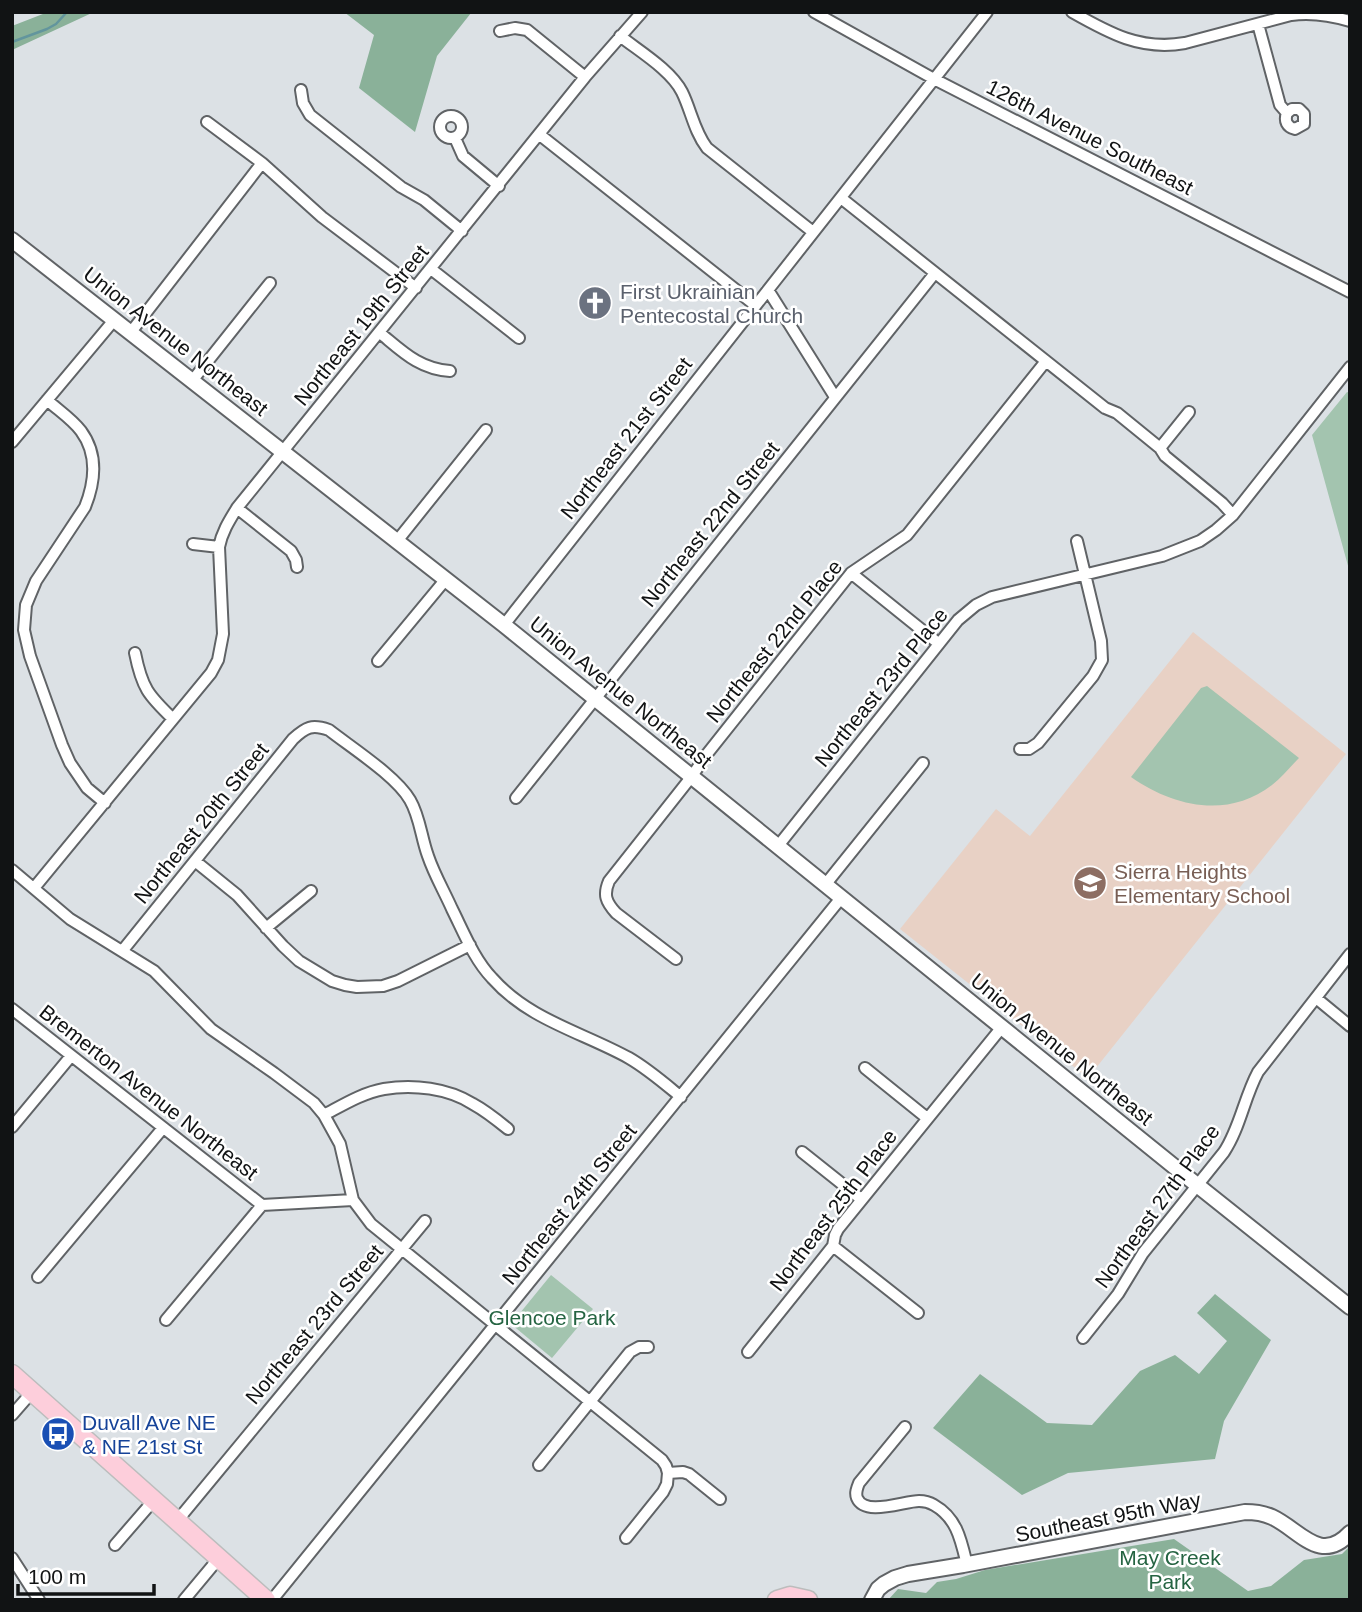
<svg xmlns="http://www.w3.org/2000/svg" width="1362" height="1612" font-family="Helvetica,sans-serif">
	<rect width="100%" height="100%" fill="#dce1e5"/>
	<path fill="#e8d1c5" d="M 1193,632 L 1346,754 L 1088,1078 L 900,929 L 996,809 L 1030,836 Z"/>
	<path fill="#a3c4af" d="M 1347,392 L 1350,393 L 1350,573 L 1312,435 Z
		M 1207,686 L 1299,758 C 1290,767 1282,777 1272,785 C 1228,819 1174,807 1131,777 L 1201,688 Z
		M 551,1275 L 593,1309 L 552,1358 L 511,1324 Z"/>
	<path fill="#8ab199" d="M 48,12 L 94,12 L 12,50 L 12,26 Z
		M 344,12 L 471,13 L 437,56 L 415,132 L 359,88 L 374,35 Z
		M 1215,1294 L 1271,1340 L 1224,1421 L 1215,1459 L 1068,1473 L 1022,1495 L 933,1428 L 980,1374 L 1047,1423 L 1092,1425 L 1140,1371 L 1175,1355 L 1199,1374 L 1227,1341 L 1197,1313 Z
		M 1174,1539 L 1248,1591 L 1271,1586 L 1304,1560 L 1342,1554 L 1350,1546 L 1350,1600 L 888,1600 L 898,1589 L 926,1593 L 937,1582 L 956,1579 L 985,1570 Z"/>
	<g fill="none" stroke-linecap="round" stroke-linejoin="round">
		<path stroke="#62959d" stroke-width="2.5" d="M 12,42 L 47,29 L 56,24 L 67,12"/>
		<g stroke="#606366" stroke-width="14">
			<path id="minor" d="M 814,12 L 934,79 L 1350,292
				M 1072,12 C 1109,33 1141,51 1185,43 L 1291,15 C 1312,12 1330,15 1350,21
				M 1258,24 L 1280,105 L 1287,113 C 1284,121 1287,127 1295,129 L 1304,124 L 1304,114 L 1299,109 L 1292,109 L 1287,113
				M 500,31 L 515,28 L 527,30 L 585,77
				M 620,36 C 639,51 671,70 682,92 C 691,110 694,131 707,148 L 813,232
				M 301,90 L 303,103 L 310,115 L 401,187 L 424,200 L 462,231
				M440 127a11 11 0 1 1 22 0a11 11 0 1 1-22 0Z
				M 207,122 L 262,163 L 322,217 L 416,288
				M 540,135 L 755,305
				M 455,138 L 463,156 L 499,186
				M 841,198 L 1105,408 L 1117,413 L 1160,448 L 1165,456 L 1222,503 L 1233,515
				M 431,269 L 519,338
				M 768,290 L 835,397
				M 131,332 L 262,163
				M 380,333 C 402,351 419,369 450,371
				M 192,381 L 270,283
				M 47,400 C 58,410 72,419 81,431 C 98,454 95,482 85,507 L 36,581 L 26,605 L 24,630 L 30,656 L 62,745 L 70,763 L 87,788 L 105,803
				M 12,442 L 115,319
				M 1160,448 L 1189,412
				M 237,508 L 291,551 L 296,560 L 297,567
				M 397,541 L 486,430
				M 193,544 L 219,547
				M 851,573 L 938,643
				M 504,625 L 987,12
				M 135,653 C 142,688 148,695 173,719
				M 378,661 L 446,579
				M 1020,749 L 1029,749 L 1038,743 L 1093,676 L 1102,660 L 1101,641 L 1077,541
				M 516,798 L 935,273
				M 778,846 L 958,620 L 976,605 L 992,597 L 1162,556 L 1200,541 L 1216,530 L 1233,515 L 1350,367
				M 195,861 L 237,895 L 283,946 L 299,961 L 332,981 L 345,985 L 357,987 L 383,986 L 398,981 L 470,945
				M 12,870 L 70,919 L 154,971 L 211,1029 L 274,1073 L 314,1103 L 324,1115 L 340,1144 L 353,1200 L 371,1224 L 662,1460 L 666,1466 L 668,1473 L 683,1472 L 689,1474 L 720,1499
				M 825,885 L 923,763
				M 34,888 L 211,673 L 218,660 L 223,634 L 219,547 C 222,532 229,521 237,508 L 585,77 L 642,12
				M 266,928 L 311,891
				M 123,950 L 293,739 C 306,727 312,724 329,730 C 352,748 396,776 410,800 C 420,817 421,837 428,856 C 434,874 444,891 452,909 C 464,933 474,959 492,978 C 529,1020 582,1032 629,1058 C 648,1069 664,1083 681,1097
				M 676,959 L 616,913 C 606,902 603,895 609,881 L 692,776 L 707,754 L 851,573 L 907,535 L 1046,361
				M 1316,998 L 1350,1026
				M 12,1009 L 262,1205
				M 865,1068 L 927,1118
				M 324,1115 C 343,1105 362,1093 384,1089 C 413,1084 448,1088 473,1104 C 486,1111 497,1120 508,1129
				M 12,1127 L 71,1056
				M 802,1152 L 861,1199
				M 262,1205 L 353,1200
				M 833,1246 L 918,1313
				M 38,1277 L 163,1128
				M 166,1320 L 262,1205
				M 1083,1338 L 1118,1294 L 1143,1253 L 1224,1152 C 1240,1128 1244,1098 1258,1072 L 1350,954
				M 748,1352 L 833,1246 L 835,1235 L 838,1229 L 1002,1027
				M 12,1415 L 32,1392
				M 905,1427 L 859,1483 C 857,1488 855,1493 857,1498 C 865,1517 904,1501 919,1501 C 924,1501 929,1502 934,1505 C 957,1518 961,1540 967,1565
				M 539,1465 L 630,1352 L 639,1347 L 648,1347
				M 177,1521 L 425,1221
				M 626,1538 L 663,1492 L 667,1484 L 668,1473
				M 115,1545 L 154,1500
				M 12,1558 L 39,1600
				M 184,1600 L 219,1558
				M 272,1600 L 841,898"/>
		</g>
		<g stroke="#606366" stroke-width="18">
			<path id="tertiary" d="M 12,240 L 504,625 L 1197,1185 L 1350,1307
				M 872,1600 L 878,1589 L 884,1584 L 895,1578 L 908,1574 L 963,1565 L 1245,1512 C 1255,1512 1263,1513 1272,1517 C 1300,1530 1320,1565 1350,1533"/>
		</g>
		<g stroke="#bcbdbd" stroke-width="21">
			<path id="primary" d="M 12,1374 L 266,1600
				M 777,1600 L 790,1596 L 808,1600"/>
		</g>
		<use href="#minor" stroke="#fff" stroke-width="10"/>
		<use href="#tertiary" stroke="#fff" stroke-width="14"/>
		<use href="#primary" stroke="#fdcedb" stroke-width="18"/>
	</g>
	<defs>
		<g id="church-disc" transform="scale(1.75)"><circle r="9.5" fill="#6b7280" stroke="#fff"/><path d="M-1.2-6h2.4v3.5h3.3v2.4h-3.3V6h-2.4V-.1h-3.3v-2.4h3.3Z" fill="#fff"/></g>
		<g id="school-disc" transform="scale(1.75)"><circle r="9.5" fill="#8d6e63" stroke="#fff"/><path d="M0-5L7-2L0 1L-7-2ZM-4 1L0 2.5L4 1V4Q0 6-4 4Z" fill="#fff"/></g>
		<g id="bus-disc" transform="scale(1.75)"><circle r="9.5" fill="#1a4fb4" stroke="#fff"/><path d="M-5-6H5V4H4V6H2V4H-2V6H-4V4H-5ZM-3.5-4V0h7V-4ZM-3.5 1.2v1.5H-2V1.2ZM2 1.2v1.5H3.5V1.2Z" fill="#fff"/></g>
	</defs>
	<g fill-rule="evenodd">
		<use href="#church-disc" x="595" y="303"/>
		<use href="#school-disc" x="1090" y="883"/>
		<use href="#bus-disc" x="58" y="1434"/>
	</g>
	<g text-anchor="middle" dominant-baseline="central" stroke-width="5" stroke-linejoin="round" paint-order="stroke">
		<g font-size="21" fill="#111314" stroke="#fff">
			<text transform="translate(1090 137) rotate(27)">126th Avenue Southeast</text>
			<text transform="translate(361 325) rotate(-51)">Northeast 19th Street</text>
			<text transform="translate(176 341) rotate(38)">Union Avenue Northeast</text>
			<text transform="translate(626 438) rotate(-52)">Northeast 21st Street</text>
			<text transform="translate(710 524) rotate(-51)">Northeast 22nd Street</text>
			<text transform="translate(774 641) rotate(-51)">Northeast 22nd Place</text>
			<text transform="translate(881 687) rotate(-51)">Northeast 23rd Place</text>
			<text transform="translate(621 692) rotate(39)">Union Avenue Northeast</text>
			<text transform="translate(201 823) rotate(-51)">Northeast 20th Street</text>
			<text transform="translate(1062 1049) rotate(39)">Union Avenue Northeast</text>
			<text transform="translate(149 1092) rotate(38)">Bremerton Avenue Northeast</text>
			<text transform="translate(569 1204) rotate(-51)">Northeast 24th Street</text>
			<text transform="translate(1157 1206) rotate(-54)">Northeast 27th Place</text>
			<text transform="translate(833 1210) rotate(-53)">Northeast 25th Place</text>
			<text transform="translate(314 1324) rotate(-50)">Northeast 23rd Street</text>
			<text transform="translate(1108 1517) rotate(-11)">Southeast 95th Way</text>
		</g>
		<g font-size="21" fill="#5b616d" stroke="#fff" text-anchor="start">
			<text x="620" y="291">First Ukrainian<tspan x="620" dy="24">Pentecostal Church</tspan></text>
		</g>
		<g font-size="21" fill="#785e54" stroke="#fff" text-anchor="start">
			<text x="1114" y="871">Sierra Heights<tspan x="1114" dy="24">Elementary School</tspan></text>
		</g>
		<g font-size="21" fill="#256442" stroke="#fff">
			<text x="552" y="1317">Glencoe Park</text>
			<text x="1170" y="1557">May Creek<tspan x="1170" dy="24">Park</tspan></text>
		</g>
		<g font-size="21" fill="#164399" stroke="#fff" text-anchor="start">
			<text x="82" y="1422">Duvall Ave NE<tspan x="82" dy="24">&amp; NE 21st St</tspan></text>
		</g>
	</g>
	<rect width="1362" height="1612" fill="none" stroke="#111314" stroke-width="28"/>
	<path d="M18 1584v10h136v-10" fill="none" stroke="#111314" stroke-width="3.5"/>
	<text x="28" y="1584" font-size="21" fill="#111314" stroke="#ffffff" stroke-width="5" paint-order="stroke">100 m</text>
</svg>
